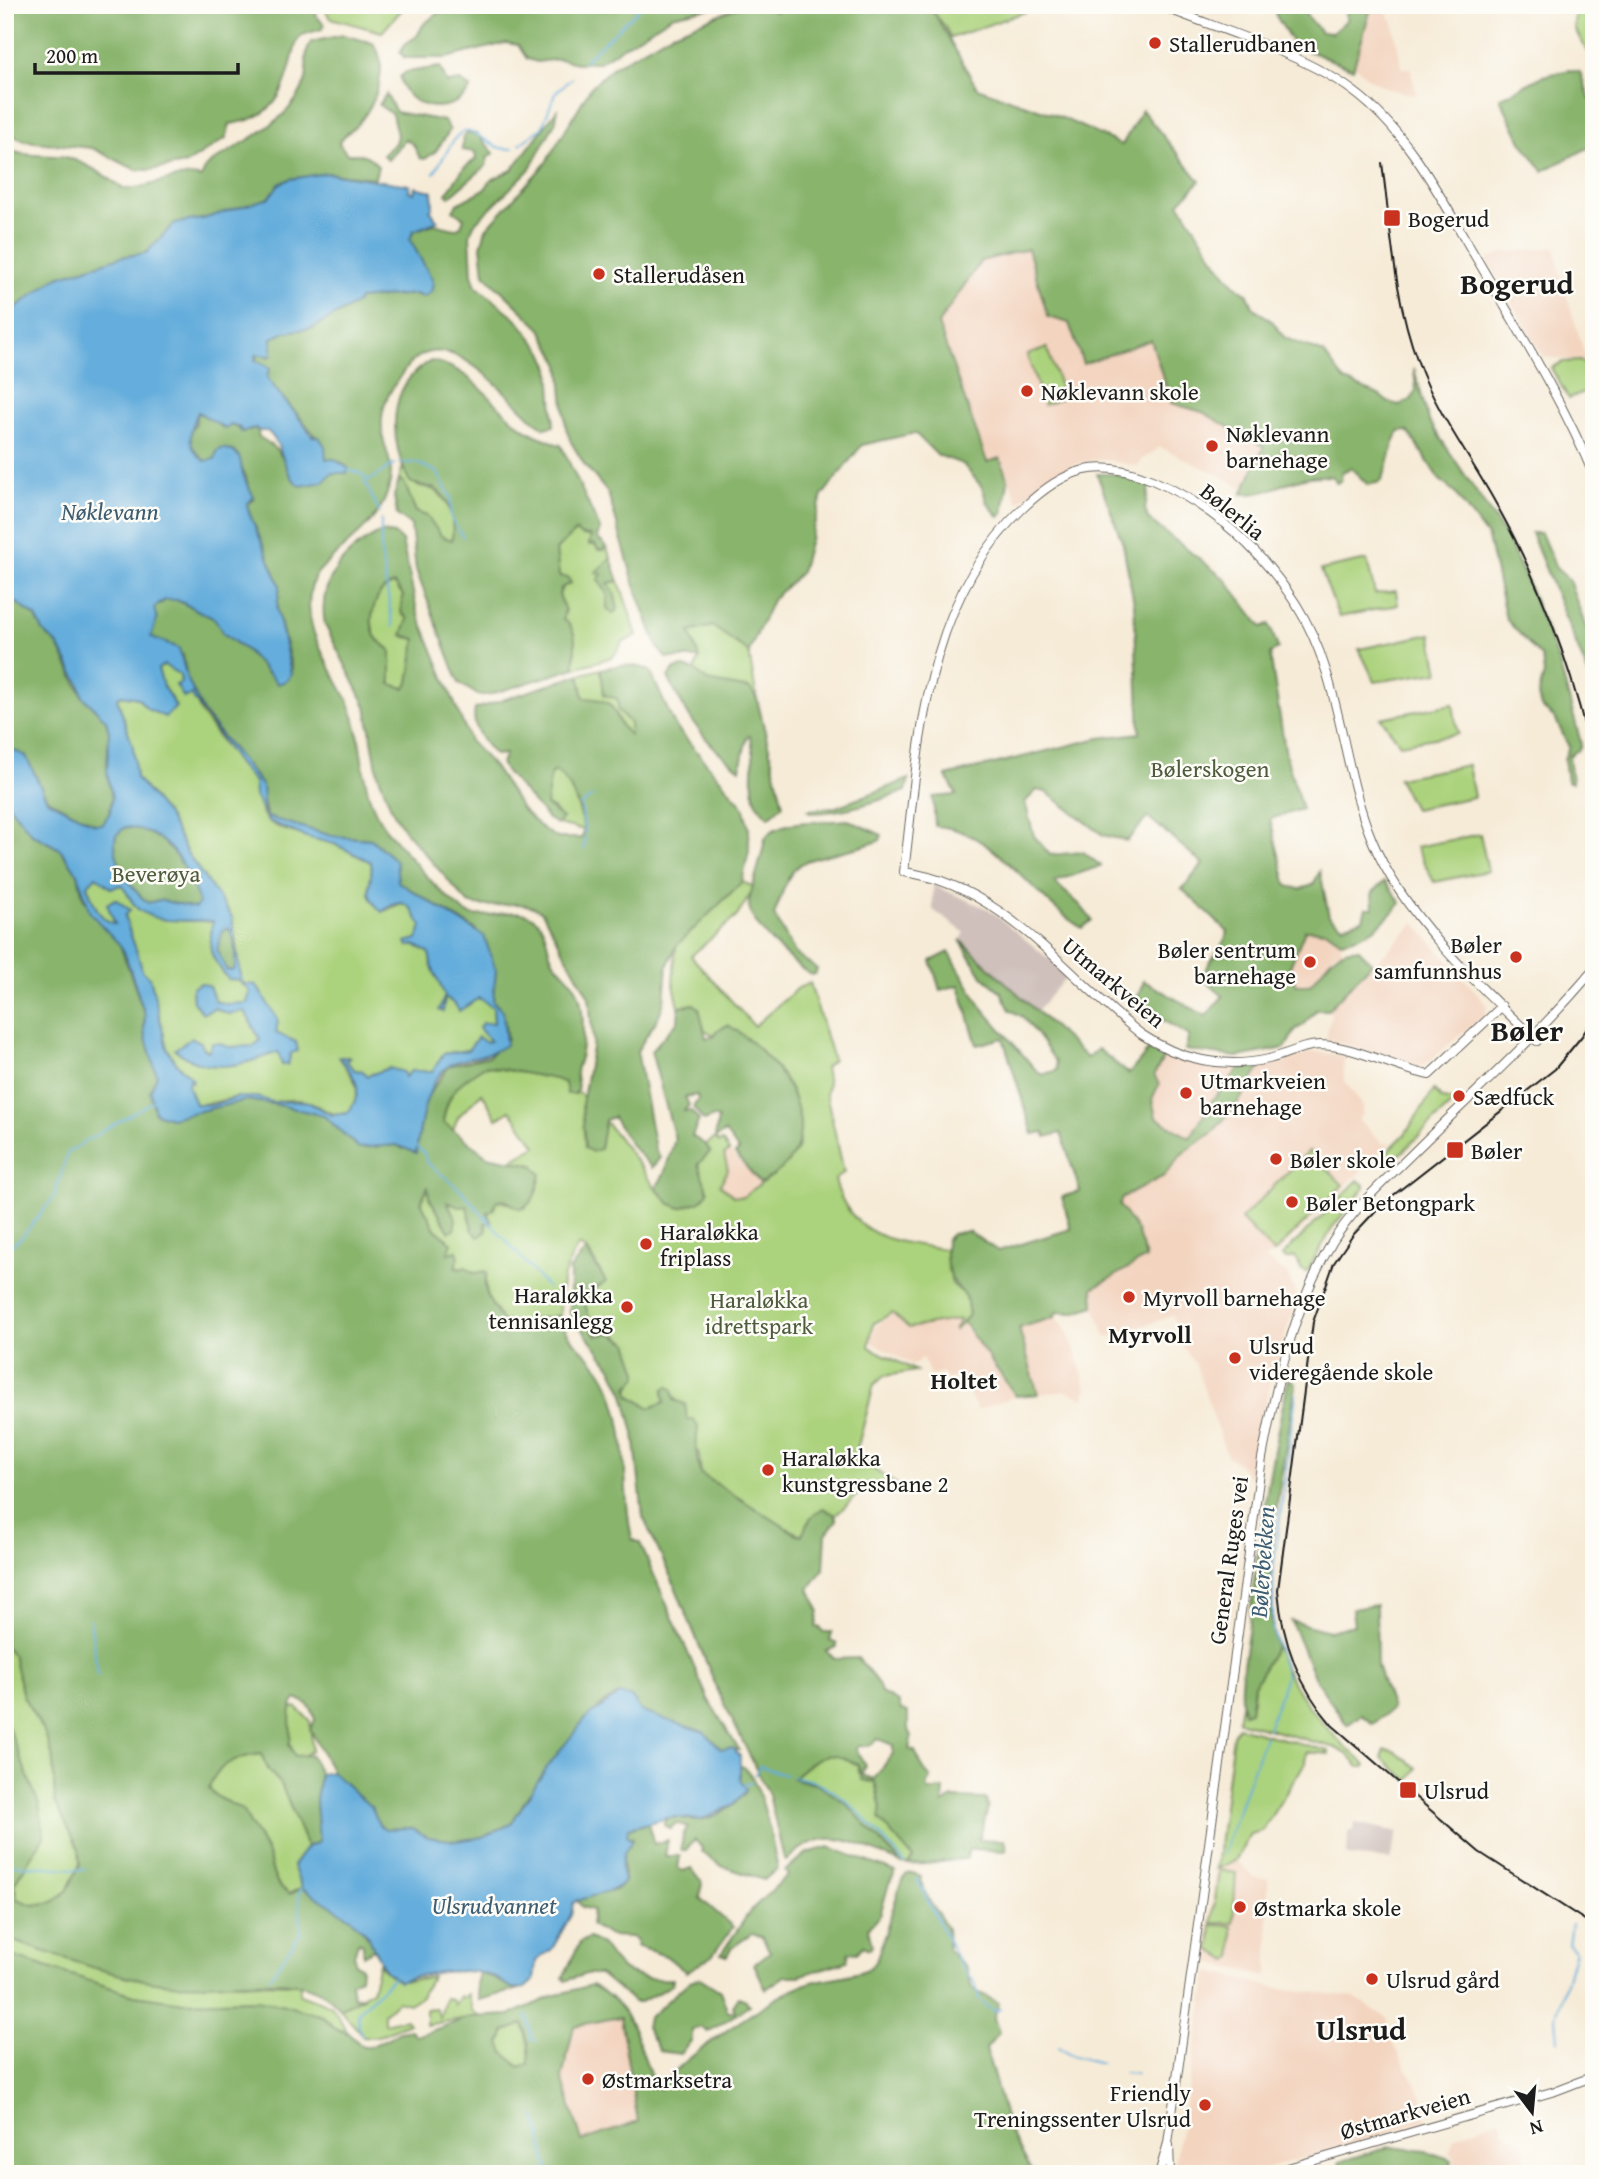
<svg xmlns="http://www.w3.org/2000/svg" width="1599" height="2179" font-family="'Gentium Book Plus',serif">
	<rect width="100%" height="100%" fill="#fdfcf7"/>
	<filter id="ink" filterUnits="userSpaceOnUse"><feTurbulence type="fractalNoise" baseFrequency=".0143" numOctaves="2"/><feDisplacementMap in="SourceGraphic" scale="14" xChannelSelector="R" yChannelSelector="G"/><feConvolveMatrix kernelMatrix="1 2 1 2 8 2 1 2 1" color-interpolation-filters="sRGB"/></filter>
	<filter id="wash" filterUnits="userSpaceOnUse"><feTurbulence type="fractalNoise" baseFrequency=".00686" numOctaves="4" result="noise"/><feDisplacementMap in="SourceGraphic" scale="28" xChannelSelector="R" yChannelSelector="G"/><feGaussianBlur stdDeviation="1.57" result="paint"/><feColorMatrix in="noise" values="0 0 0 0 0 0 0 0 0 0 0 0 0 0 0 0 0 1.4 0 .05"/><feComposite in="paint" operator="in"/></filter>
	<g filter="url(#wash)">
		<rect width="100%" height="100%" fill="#f6ebd7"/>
		<path fill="#f3d4bf" d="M 1356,5 L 1383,5 L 1393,23 L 1402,68 L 1410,68 L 1417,95 L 1391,90 L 1368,78 L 1340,51 Z
			M 1555,247 L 1562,281 L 1587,361 L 1543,357 L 1487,260 L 1503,253 Z
			M 1028,249 L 1048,317 L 1069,323 L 1083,364 L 1152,340 L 1171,403 L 1204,413 L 1264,447 L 1245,488 L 1160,447 L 1143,459 L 1138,466 L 1101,459 L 1073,465 L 1048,477 L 1018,503 L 1001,458 L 988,462 L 938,324 L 981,261 Z
			M 1415,923 L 1487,1005 L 1485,1015 L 1422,1067 L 1326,1039 L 1331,1013 L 1328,1010 Z
			M 1305,930 L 1327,931 L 1341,941 L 1342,950 L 1333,954 L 1322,973 L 1309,986 L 1296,985 L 1289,969 Z
			M 1312,1051 L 1344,1056 L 1344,1080 L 1363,1106 L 1363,1114 L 1358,1119 L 1384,1145 L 1388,1142 L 1389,1144 L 1279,1251 L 1264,1259 L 1287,1273 L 1297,1297 L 1266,1399 L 1250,1478 L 1238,1462 L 1227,1456 L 1195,1363 L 1183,1347 L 1173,1316 L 1106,1338 L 1094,1306 L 1093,1288 L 1146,1257 L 1137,1231 L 1119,1205 L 1122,1198 L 1163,1176 L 1183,1153 L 1198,1145 L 1238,1103 L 1261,1067 L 1280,1064 Z
			M 1165,1055 L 1204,1067 L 1239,1069 L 1212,1100 L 1191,1138 L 1156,1117 L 1152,1099 L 1159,1084 L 1154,1075 Z
			M 729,1151 L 760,1183 L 743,1197 L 733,1196 L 720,1185 L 725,1179 L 724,1155 Z
			M 903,1307 L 961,1319 L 967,1332 L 979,1337 L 1016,1396 L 977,1410 L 959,1375 L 947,1380 L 942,1372 L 931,1376 L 922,1358 L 913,1365 L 871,1342 L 876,1326 Z
			M 1055,1317 L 1068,1333 L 1074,1347 L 1087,1389 L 1084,1399 L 1068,1391 L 1038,1394 L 1018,1328 Z
			M 1236,1860 L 1254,1877 L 1268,1878 L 1268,1976 L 1205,1962 L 1216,1869 Z
			M 1209,1972 L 1278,1988 L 1354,1997 L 1387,2018 L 1392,2043 L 1423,2097 L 1427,2120 L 1249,2174 L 1173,2174 Z
			M 620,2017 L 639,2122 L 582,2141 L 562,2078 L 574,2026 Z
			M 1500,2118 L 1504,2132 L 1522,2141 L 1526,2148 L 1522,2174 L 1452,2174 L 1455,2157 L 1449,2153 L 1454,2137 Z"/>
		<path fill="#cfc0bb" d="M 933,885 L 990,910 L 1068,975 L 1037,1011 L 960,940 L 965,933 L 933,910 Z
			M 1355,1823 L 1398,1832 L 1390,1860 L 1347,1856 L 1348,1831 L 1354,1831 Z"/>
		<path fill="#abd27c" stroke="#64774c" stroke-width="2" d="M 322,5 L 406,5 L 382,32 L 330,18 Z
			M 924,5 L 1052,5 L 1039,7 L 951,38 L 944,25 Z
			M 1575,5 L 1594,5 L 1594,63 L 1574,28 Z
			M 1047,348 L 1064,398 L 1044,405 L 1027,355 Z
			M 1580,361 L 1594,370 L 1594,387 L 1569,399 L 1551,368 L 1563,362 Z
			M 403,466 L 417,486 C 446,487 456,514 452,540 L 442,537 L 427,516 L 416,512 L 404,482 L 399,480 Z
			M 576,531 L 583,536 L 591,536 L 589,544 L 605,548 L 605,545 L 611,558 L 599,569 L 602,576 L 598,579 L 607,593 L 607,608 L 608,583 L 619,581 L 637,635 L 622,643 L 613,657 L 575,668 C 573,649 580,631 563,619 L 565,611 L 559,594 L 564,586 L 559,576 L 556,550 Z
			M 1367,560 L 1375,594 L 1396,591 L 1398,605 L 1339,617 L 1321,570 Z
			M 394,584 L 403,595 L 402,614 L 408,619 L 405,637 L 416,639 L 409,683 L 404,688 L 391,684 L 391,651 C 386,645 378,642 375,636 C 367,618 375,589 394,584 Z
			M 713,626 L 749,653 L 757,699 L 728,707 L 690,683 L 699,658 L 690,632 Z
			M 1431,634 L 1439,672 L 1375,682 L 1359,649 Z
			M 164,665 L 180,675 L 181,683 L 176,685 L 184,697 L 191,694 C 197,700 197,705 201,713 C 212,730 227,748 239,765 C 243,772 250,773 253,781 C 257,791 257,811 267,820 C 284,835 312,834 332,843 C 345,849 359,856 371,862 C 375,884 358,890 382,912 L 402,903 L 410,907 L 423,927 L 417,939 L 406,942 L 408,946 L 415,945 L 429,953 L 432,967 L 445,996 L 439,1010 L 443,1011 L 445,998 L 455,1004 L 460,1010 L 479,998 L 493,1007 L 494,1023 L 482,1023 L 479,1028 L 490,1041 L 485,1042 L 478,1037 L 468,1050 L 443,1054 L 433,1071 L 411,1071 L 404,1078 L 403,1072 L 389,1068 L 367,1076 L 363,1071 L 355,1070 L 346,1061 L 349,1057 L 339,1057 C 353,1079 366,1086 348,1113 C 326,1116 326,1108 307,1102 C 298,1098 284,1100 275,1102 C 266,1103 253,1097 243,1097 C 227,1097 215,1105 195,1104 L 188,1087 L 189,1079 L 192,1081 L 192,1079 L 176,1063 L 167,1048 L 150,977 L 141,971 L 125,915 L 130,910 L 115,899 L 107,904 L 116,925 C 97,918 94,903 87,885 L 97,875 L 111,888 L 122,885 C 127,892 132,904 138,909 C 160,926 189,918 214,922 C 206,950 211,956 228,979 L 238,980 L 250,991 L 248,1004 L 226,1004 L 215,1001 L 209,986 L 201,983 L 192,988 L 193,1002 L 203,1013 L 215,1008 L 228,1014 L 245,1011 L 260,1040 L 253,1047 L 227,1047 L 220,1043 L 213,1043 L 209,1051 L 192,1039 L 176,1050 C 207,1076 244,1065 278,1051 L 282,1065 L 288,1064 L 291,1053 L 297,1051 L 296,1042 L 276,1033 L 278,1020 L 256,985 L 242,984 L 232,917 L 187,853 L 168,816 L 136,778 L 133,747 L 117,698 L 121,695 L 138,698 L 147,709 L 165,716 L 176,706 L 163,686 L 158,669 Z
			M 601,669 L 604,694 L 619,699 L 618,710 L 630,723 L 630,735 C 608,718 624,697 584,699 L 579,675 Z
			M 1453,704 L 1458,734 L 1400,744 L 1381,718 Z
			M 1468,765 L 1474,797 L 1414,809 L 1398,778 Z
			M 555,771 C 571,778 581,814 584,830 L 557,824 L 560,822 L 553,808 L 546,805 L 549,775 Z
			M 1480,834 L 1488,871 L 1434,882 L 1416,847 Z
			M 742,882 L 755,887 L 737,916 L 691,956 L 754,1026 L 798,988 L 810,983 L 833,1060 L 825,1067 L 828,1084 L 826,1093 L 844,1172 L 835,1180 C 850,1238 895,1242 945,1249 L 952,1284 L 966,1296 L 969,1315 L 954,1331 L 960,1319 L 909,1328 L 892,1313 L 873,1324 L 869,1347 L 916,1371 L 884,1376 L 874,1385 L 855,1457 L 896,1484 L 858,1494 L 835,1516 L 802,1535 L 778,1525 L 701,1474 L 699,1454 L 694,1445 L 697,1434 L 668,1386 L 663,1391 L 665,1402 L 650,1408 L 627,1393 L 638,1373 L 628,1343 L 616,1334 L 593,1333 L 583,1296 L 606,1282 L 590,1254 L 579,1245 C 563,1269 559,1287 560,1315 L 515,1323 L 502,1321 L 487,1297 L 485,1271 L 475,1273 L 455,1266 L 448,1253 L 452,1243 L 435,1229 L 421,1202 L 428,1185 L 429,1198 L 449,1231 L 448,1201 L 459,1207 L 467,1206 L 474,1225 L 487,1229 L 485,1223 L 490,1223 L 488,1212 L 493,1210 L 497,1200 L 525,1208 L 538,1190 L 534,1165 L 511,1160 L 536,1146 L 510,1110 L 497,1119 L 482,1093 L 458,1117 L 453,1130 L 443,1122 C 447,1092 460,1081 485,1066 C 502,1070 554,1076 565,1082 C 584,1093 620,1139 634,1158 C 649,1176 658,1199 680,1208 L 701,1201 L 707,1192 L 697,1163 L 710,1152 L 706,1145 L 715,1138 L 719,1143 L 722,1141 L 729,1151 L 724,1155 L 728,1170 L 720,1185 L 734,1196 L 743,1197 C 762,1181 783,1172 796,1151 C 800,1145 799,1137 799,1130 C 801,1084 767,1055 734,1029 L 728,1025 L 718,1030 L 715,1036 L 705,1030 L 694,1004 L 679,1007 L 673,981 L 676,946 Z
			M 1434,1090 L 1442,1099 L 1455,1101 L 1393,1161 L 1389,1164 L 1383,1163 L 1381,1158 L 1405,1134 Z
			M 1309,1151 L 1343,1185 L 1274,1253 L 1241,1219 Z
			M 1358,1180 L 1364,1185 L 1364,1188 L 1333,1227 L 1307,1272 L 1301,1269 L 1295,1257 L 1286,1259 L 1282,1256 Z
			M 5,1646 L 13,1656 L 23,1696 L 45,1734 L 53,1758 L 55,1802 L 79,1849 L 80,1864 L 67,1891 L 53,1902 L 33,1905 L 17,1899 L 14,1884 L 44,1836 L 39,1805 L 5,1719 Z
			M 1276,1646 C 1293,1695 1327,1732 1366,1765 L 1364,1767 L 1359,1767 L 1347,1754 L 1336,1748 L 1238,1721 L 1241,1705 L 1244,1713 L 1253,1701 L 1254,1685 Z
			M 296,1707 L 310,1721 L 312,1750 L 303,1756 L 295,1756 C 287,1741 286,1725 290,1709 Z
			M 1238,1727 L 1329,1751 L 1329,1754 L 1306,1752 L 1305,1763 L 1262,1831 L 1250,1834 L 1236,1860 L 1216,1869 L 1233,1735 Z
			M 1385,1750 L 1394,1751 L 1417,1768 L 1408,1780 L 1382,1758 Z
			M 826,1753 L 835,1753 L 858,1765 L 859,1773 L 866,1781 L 875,1782 L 884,1823 L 914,1859 L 908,1864 L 901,1863 L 851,1809 L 818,1785 L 792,1777 Z
			M 261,1754 L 269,1771 L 281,1784 L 307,1847 L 293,1866 L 302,1888 L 290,1894 C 266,1879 276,1865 264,1846 C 256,1833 249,1825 244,1811 L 214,1795 L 209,1788 C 217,1763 237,1757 261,1754 Z
			M 1219,1870 L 1236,1873 L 1233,1923 L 1212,1923 Z
			M 1212,1925 L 1232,1926 L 1233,1957 L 1228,1961 L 1210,1949 Z
			M 5,1938 L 64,1958 L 233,1983 L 300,1984 L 300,1994 L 332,2006 L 348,2033 L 256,2000 L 183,2002 L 134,1995 L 5,1954 Z
			M 379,1963 C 393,1986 408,1981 432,1976 L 421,1996 L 409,2004 L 397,2001 L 384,2013 L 384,2024 L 406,2019 L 409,2023 L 376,2037 L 363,2036 L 340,2009 L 372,1990 Z
			M 468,1994 L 472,2010 L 479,2016 L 426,2025 L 426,2009 L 436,2008 L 440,2018 L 445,1998 L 451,1999 L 454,2005 L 460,1996 L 462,1999 Z
			M 523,2024 L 529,2045 L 529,2064 L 519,2067 L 504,2053 L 500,2043 L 505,2031 Z"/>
		<path fill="#88b46c" stroke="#526844" stroke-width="2" fill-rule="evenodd" d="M 5,5 L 314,5 L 317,17 L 324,24 L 322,29 L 302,35 L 297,41 C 285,85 282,118 230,124 L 226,138 L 186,164 L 150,170 L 136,170 L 92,148 L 25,141 L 5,132 Z
			M 459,5 L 723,5 L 672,16 L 599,62 L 577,63 L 559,59 L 537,62 L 527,59 L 518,45 L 506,43 L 446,58 L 405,58 L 400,53 L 405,44 L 417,36 L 423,25 L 438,13 Z
			M 743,5 L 766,5 L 774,12 L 794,5 L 925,5 L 935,14 L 977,88 L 1058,116 L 1122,145 L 1142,110 L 1200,181 L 1179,203 C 1195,225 1225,284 1247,293 L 1253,307 L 1273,322 L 1285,338 L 1324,353 L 1345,381 L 1379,395 L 1388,402 L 1399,405 L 1411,400 L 1416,390 L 1414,369 L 1429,421 L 1505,535 L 1524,574 L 1560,666 L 1581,743 L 1580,749 L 1569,756 L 1572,783 L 1567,781 L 1564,759 L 1569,747 L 1555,718 L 1541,707 L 1538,696 L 1544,674 L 1542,658 L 1506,619 L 1488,538 L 1454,492 L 1439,479 L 1408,431 L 1399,432 C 1389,448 1391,467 1380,482 L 1368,485 L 1351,468 L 1342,472 L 1341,480 L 1337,483 L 1333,477 C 1294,471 1275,496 1242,494 L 1264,447 L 1202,412 L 1171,403 L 1151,340 L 1083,364 L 1069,323 L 1048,317 L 1028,249 L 981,261 L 938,324 L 987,462 L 1000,458 L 1008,481 L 1003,514 L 999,517 L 987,502 L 982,487 L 963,464 L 937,455 L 915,433 L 862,445 L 822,496 L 801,572 L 772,600 L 749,652 L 712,626 L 690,632 L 699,658 L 666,658 L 658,648 L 635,586 L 608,493 L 584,464 L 571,442 L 566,428 L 560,365 L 541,329 L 484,274 L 481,246 L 486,229 L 545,164 L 591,87 L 613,67 L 668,35 Z
			M 1274,5 L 1298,5 L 1321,32 L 1332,33 L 1347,20 L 1343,5 L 1372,5 L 1353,69 L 1294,45 L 1276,16 Z
			M 343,35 L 373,43 C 391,66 375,105 358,124 C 352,132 343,133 339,143 L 347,154 C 361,154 368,153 378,166 L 375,178 L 327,173 L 290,179 L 279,184 L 269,198 L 203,219 L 175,223 L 146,253 L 121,257 L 15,308 L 5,331 L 5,148 C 22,157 41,155 60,156 C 78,158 109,177 123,189 C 145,190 184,170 201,178 L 206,167 L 214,161 C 248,138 293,121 306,79 C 309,66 302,57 311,42 Z
			M 440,67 L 447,83 L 461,81 L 471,88 C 454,117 405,112 400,77 L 406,72 Z
			M 1570,70 L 1580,72 L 1590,99 L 1594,99 L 1594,145 L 1543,171 L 1521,141 L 1500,98 L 1543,76 Z
			M 386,94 L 396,112 L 444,121 L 450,130 L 436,151 L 425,159 L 420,158 L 413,144 L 405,139 L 388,160 L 383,155 L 395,143 L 397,135 L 392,114 L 379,105 Z
			M 557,110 L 556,121 L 529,170 L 474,224 L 470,235 L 472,274 L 476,286 L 516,318 L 543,352 L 550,368 L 554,426 L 545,428 L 537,423 C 505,396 444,314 404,371 C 394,385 383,400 382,418 C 379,453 402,461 384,501 C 371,530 335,551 315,576 C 296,622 327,659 347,699 C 368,741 355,789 386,829 C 400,846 454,911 472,915 C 492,919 516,905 534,918 C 547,927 546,943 551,956 C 557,969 571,976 577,990 C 584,1006 584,1035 581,1053 C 580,1060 576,1067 576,1073 C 576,1082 580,1085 576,1094 L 567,1094 L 565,1083 L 555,1079 L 485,1066 C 460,1081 447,1092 443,1122 L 487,1156 L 533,1165 L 541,1174 C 538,1188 535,1204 520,1209 L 505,1200 L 497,1200 L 493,1210 L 487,1213 L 492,1223 L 485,1223 L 486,1232 L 478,1237 L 472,1229 L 467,1206 L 459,1207 L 447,1202 L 456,1219 L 454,1230 L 449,1231 L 429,1197 L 428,1186 L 421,1202 L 435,1229 L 452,1243 L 448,1253 L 457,1251 L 459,1257 L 455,1267 L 459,1269 L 466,1267 L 473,1273 L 487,1273 L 485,1285 L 487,1297 L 502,1321 L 515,1323 L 560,1315 C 564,1338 584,1349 598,1367 C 606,1377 613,1393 616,1406 C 629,1450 622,1496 632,1539 L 640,1543 L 708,1699 L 739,1750 L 721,1749 L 708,1736 L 642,1712 L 632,1698 L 617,1695 L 602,1704 L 527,1797 L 511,1824 L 483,1837 L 456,1841 L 428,1837 L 412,1828 L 386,1829 L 379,1825 L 372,1808 L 332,1772 L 310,1729 L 315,1720 C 312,1708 308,1702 296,1699 C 284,1716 295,1728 289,1745 L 295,1756 L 311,1755 L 320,1774 L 316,1801 L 319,1842 L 307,1847 L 281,1784 L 269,1771 L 261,1754 C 237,1757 217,1763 209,1788 L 214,1795 L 244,1811 C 249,1825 256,1833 263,1846 C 276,1865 266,1879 290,1894 L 302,1888 C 337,1902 368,1927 382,1962 L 373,1949 L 363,1955 L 363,1944 L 358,1942 L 354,1955 L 355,1964 L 361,1967 L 360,1978 L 351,1982 L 353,1997 L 364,1996 L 340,2009 C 309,1964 219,1989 171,1984 C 114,1978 59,1956 5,1938 L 5,1719 L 39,1805 L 44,1836 L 14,1884 L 17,1899 L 33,1905 L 53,1902 L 67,1891 L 80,1864 L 79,1849 L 55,1802 L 53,1758 L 45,1734 L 23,1696 L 13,1656 L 5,1646 L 5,794 L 11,808 L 32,834 L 60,849 L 78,874 L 83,898 L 120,945 L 145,1015 L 144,1031 L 157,1076 L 150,1091 L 155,1113 L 171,1118 L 247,1100 L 290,1107 L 324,1116 L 359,1148 L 397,1145 L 403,1149 L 419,1136 L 425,1100 L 449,1066 L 489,1056 L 507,1039 L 503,1012 L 493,1001 L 496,970 L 475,929 L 398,882 L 396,861 L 371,839 L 332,836 L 267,817 L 258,780 L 204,714 L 187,678 L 183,655 L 151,637 L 154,608 L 166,600 L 177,600 L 215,619 L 223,633 L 247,651 L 267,673 L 292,669 L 277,609 L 280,585 L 250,515 L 247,504 L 254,500 C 248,483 242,469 236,453 L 227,449 L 214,459 L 205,461 L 190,445 L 188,437 L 196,423 L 196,413 L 209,416 L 223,428 L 232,424 L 243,432 L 257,428 L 259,437 C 275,446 285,456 290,475 L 306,483 L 348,468 L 340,462 L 326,459 C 316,426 285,406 267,377 L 270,368 L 255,360 L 257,355 L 265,354 L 268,357 L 272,353 L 272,338 L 284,332 L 313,328 L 358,299 L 415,294 L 420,296 L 433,281 L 410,240 L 413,231 L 434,224 L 455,229 L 461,226 L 464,218 L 453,210 L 457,204 L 485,189 L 491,180 L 512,170 Z
			M 467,133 L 477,134 L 494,153 L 488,157 L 486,166 L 449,197 L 446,194 L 464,168 L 476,159 L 475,152 L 462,150 L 463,137 Z
			M 431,361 C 482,369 500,425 546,439 C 553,441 554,445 561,445 L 600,529 L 597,538 L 605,545 L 604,550 L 598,550 L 595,544 L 589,545 L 591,536 L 580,535 L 576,531 L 556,550 L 559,576 L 568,578 L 571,583 L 561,588 L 559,594 L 565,611 L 563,619 C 581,632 573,649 575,668 L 488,695 L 478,695 L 459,683 L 416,570 L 411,525 L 397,515 L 394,496 L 399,480 L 404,482 L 416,512 L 427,516 L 442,537 L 452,540 C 454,522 451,496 433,488 C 425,485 418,486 410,482 C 389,444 385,384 431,361 Z
			M 1097,474 L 1115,474 L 1149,486 L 1145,509 L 1148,519 L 1225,579 L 1262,627 L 1269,624 L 1278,648 L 1270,654 L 1286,756 L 1302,809 L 1270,819 L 1287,886 L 1300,889 L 1313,885 L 1320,871 L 1329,916 L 1343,926 L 1363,919 L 1366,908 L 1373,908 L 1372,893 L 1385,881 L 1401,903 C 1380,926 1372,935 1341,941 L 1327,931 L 1305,930 L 1289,969 L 1296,985 L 1309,985 C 1326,969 1332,946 1359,949 L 1372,963 L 1328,1010 L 1316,1010 L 1304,1025 L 1296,1029 L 1285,1048 L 1237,1057 L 1185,1050 L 1189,1036 L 1135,1003 L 1144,981 L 1206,1016 L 1223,996 L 1202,978 C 1209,959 1221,952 1228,932 L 1182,889 L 1203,864 L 1148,817 L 1127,841 L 1103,835 L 1046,792 L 1037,790 L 1025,802 L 1034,836 L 1050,855 L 1083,852 L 1101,866 L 1054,882 L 1080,905 L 1092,920 L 1082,928 C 1032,899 998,830 935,826 L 933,797 L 957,795 L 946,776 L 1099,738 L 1140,733 L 1134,603 L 1123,544 Z
			M 382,532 L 394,534 L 402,541 L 417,611 L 470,741 L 494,767 L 522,809 L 544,830 L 558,838 L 582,838 C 588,821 570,778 555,771 L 551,773 L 546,805 L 562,818 L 557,824 L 548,819 L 505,771 L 501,764 L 505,754 L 495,755 C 483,743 471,727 475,709 L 579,675 L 584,698 C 624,699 608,718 630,735 L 630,723 L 618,710 L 618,699 L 604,695 L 601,669 C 616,665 637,663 650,671 L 675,726 L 743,806 L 749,828 L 749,851 L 742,882 L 676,946 L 667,967 L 664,1002 L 658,1018 L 637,1051 L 655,1149 L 660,1158 L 652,1168 L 631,1145 L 613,1117 L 605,1120 L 600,1149 L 592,1152 L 585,1148 L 582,1104 L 593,1042 L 589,997 L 542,912 C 518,895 493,912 468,903 L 404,830 L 392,810 L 378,774 L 366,706 L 325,625 C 317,582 343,550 382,532 ZM 394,584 L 403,595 L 401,612 L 408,619 L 402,635 L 416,639 L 409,683 L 404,688 L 391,684 L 391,651 C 386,645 378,643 375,636 C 367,619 375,589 394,584 Z
			M 1531,533 L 1541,533 L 1556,568 L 1569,580 L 1594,650 L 1594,688 Z
			M 611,558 L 619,581 L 608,583 L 614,592 L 618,609 L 613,614 L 607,608 L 607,593 L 598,579 L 602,574 L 596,572 Z
			M 5,594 L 36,617 L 43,631 L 58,645 L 83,697 L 106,720 L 109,732 L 107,772 L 112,798 L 110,812 L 103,824 L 95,824 L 47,799 L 26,757 L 5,746 Z
			M 684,667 L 696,671 L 707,681 L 750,689 L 757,699 L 783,805 L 769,817 C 741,797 760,764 750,736 L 747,737 L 740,769 C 706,746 685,714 668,677 L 675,669 Z
			M 909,779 L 906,791 C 875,802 843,813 810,813 L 808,810 L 836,807 Z
			M 848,820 L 882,835 L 880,840 C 860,850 811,855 798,866 C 786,875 780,901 774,915 L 795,953 L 817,969 L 815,974 L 811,975 C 793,964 746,923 749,902 C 753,881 762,860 765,838 C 779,817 824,823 848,820 Z
			M 125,827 C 168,830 187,867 200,904 L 195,908 L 160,900 L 148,903 C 131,890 110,856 116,835 Z
			M 228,927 C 236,938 236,957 235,970 L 227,971 L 216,950 L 222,931 Z
			M 960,940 L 1087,1058 L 1098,1049 L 1129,1074 L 1151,1047 L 1165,1055 L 1154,1075 L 1159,1084 L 1152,1099 L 1156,1117 L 1190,1138 L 1212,1100 L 1239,1069 L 1261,1067 L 1238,1103 L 1212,1133 L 1183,1153 L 1164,1176 L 1122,1198 L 1119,1205 L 1137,1231 L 1146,1258 L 1093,1288 L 1094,1306 L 1073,1313 L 1056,1312 L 1055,1317 L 1019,1328 L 1038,1394 L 1016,1396 L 963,1322 L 969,1315 L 966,1296 C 947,1279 945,1265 946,1240 L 952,1234 L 968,1231 L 998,1251 L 1071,1229 L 1062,1197 L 1080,1191 L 1061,1133 L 1046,1137 L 1044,1132 L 1033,1134 L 1003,1038 L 977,1045 L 959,985 L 940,990 L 931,961 L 949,952 L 981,1006 L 1035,1069 L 1042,1075 L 1057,1070 L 1056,1062 L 1037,1035 L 1023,1017 L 1010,1010 L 1001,992 L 983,977 Z
			M 694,1004 L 699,1008 L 706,1038 L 715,1036 L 718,1030 L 728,1025 C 783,1058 841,1144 760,1183 L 735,1154 L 739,1151 L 725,1132 L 715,1138 L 718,1119 L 713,1117 L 704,1121 L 693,1107 L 698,1100 L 697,1095 L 685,1097 L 689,1105 L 684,1111 L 691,1111 L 699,1120 L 692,1136 L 706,1145 L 710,1152 L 698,1164 L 708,1192 L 701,1201 L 681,1208 L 670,1204 L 656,1188 L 664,1174 L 675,1139 L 651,1051 L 678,1021 L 679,1007 Z
			M 586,1250 L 606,1282 L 583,1296 L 593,1333 L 597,1336 L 611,1333 L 628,1343 L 638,1372 L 638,1377 L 627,1388 L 630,1396 L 650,1408 L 665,1402 L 663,1391 L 668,1386 L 673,1390 L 674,1400 L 685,1404 L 687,1419 L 693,1419 L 698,1427 C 696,1442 695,1460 701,1474 L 796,1534 L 802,1535 L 811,1517 L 823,1508 L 834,1514 L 837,1520 L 826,1534 L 824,1568 L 809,1589 L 819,1610 L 816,1627 L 821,1628 L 823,1632 L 832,1632 L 830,1641 L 837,1644 L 837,1647 L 826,1651 L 835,1659 L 859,1658 C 867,1673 878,1678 881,1693 L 898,1702 L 901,1710 L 908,1712 L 908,1728 L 912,1736 L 909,1749 L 915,1751 L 924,1770 L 931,1778 L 927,1785 L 929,1791 L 944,1789 L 943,1804 L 953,1798 L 986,1799 L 988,1808 L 979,1840 L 1005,1840 L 1007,1848 L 1005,1851 L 973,1849 L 968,1850 L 967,1859 C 947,1859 929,1867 908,1864 L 913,1858 L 879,1819 L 881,1808 L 875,1782 L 862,1780 L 858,1764 C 826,1748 818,1755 793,1778 L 818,1785 L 846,1803 L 901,1863 C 857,1845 827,1820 786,1861 L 784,1859 L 769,1795 L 718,1691 L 674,1584 L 643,1517 L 634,1433 L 624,1394 L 611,1367 L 570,1314 L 570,1269 ZM 878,1739 L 893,1745 L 893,1753 L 874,1779 L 862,1775 L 865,1765 L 856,1749 L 858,1746 L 869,1746 Z
			M 1289,1378 L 1296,1383 C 1286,1461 1258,1570 1276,1646 L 1254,1685 L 1250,1711 L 1244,1713 C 1236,1695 1245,1654 1248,1633 C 1258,1547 1269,1462 1289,1378 Z
			M 1376,1605 L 1377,1666 L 1392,1709 L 1373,1724 L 1361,1715 L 1347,1725 L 1315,1679 L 1291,1621 L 1329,1631 L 1354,1625 L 1352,1609 Z
			M 740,1766 C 760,1769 772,1845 777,1864 L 777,1869 L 764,1880 L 722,1866 L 702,1852 L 702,1847 L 695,1840 L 685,1851 L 681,1850 L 683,1835 L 688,1827 L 676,1823 L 670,1829 L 664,1825 L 665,1820 C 677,1814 685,1821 698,1820 C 717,1820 733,1805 745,1793 L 738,1773 Z
			M 648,1823 L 654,1844 L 668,1840 L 665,1856 L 680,1856 L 678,1868 L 683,1871 L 691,1868 L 702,1882 L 700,1898 L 733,1927 L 712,1956 L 686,1972 L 666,1956 L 636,1946 L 637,1941 L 631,1937 L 610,1936 L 591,1925 L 593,1910 L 582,1907 L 577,1900 L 615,1890 L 624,1882 C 625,1873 620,1863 624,1853 C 627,1846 631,1846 632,1837 L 627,1837 L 626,1830 Z
			M 829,1847 L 896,1872 L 889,1883 L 880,1915 L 868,1928 L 872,1945 L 869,1949 L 863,1946 L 857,1953 L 849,1952 L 847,1961 L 799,1976 L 785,1976 L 766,1989 L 754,1964 L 770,1952 L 762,1937 L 752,1934 L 731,1948 L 727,1956 L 721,1954 L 751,1910 L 788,1875 L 785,1871 L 807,1853 Z
			M 913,1873 L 921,1877 L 923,1890 L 947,1928 L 948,1950 L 966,1967 L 972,1989 L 999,2003 L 994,2018 L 999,2033 L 986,2049 L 1009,2131 L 1034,2174 L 5,2174 L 5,1954 L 134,1995 L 183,2002 L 256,2000 L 281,2004 L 323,2016 L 335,2029 L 348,2033 L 363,2047 L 370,2047 L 400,2032 L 411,2030 L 416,2036 L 471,2017 L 510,2015 L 553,1996 L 591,1985 C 646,2009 642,2081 660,2089 C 675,2062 772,1997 803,1985 C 824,1977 850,1978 870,1968 L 877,1959 L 902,1880 L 907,1874 ZM 620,2017 L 638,2122 L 582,2141 L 562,2078 L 574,2026 ZM 523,2024 L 529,2045 L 529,2064 L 519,2067 L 504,2053 L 500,2043 L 505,2031 Z
			M 589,1938 C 608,1947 604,1949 616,1963 C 629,1978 654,1980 673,1979 L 672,1985 L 641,2002 L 634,2002 L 600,1974 L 586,1974 L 565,1981 L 563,1978 L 580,1942 Z
			M 479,1974 C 495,1976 504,1987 520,1989 L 479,2000 L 476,1984 Z
			M 700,1978 L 720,1991 L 728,2012 L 735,2011 L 733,2006 L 739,1997 L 746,2000 L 749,2006 L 708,2032 L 701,2027 L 692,2030 L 692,2040 L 680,2054 L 659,2051 L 646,2027 L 648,2018 L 690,1981 Z
			M 1389,2147 L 1426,2151 L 1452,2160 L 1449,2174 L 1340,2174 L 1339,2162 Z"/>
		<path fill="#65addc" stroke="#40647c" stroke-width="2" fill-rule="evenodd" d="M 327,173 L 410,185 L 409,191 L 414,193 L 415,187 L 432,191 L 433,207 L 430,210 L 438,221 L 413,231 L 410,240 L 433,281 L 432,290 L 424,297 L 415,294 L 359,299 L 357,303 L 313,328 L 285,332 L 272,338 L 272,356 L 256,355 L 255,360 L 270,368 L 267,377 C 280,398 299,414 312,436 L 319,437 L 325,446 L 326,459 L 334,459 L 348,468 L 347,473 L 332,473 L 323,482 L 301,486 C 281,474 285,445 267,431 L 258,431 L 256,428 L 241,432 L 240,428 L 232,424 L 226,429 L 198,412 C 191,427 183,445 205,461 L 215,459 L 217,451 L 223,448 C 248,455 237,462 244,477 C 246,483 251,491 254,497 L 247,504 L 250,515 L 280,585 L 277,609 L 291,673 L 288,680 L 278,684 L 247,651 L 223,633 L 215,619 L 177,600 L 165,600 L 154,608 L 157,620 L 151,637 L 179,648 L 187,678 L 204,714 L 262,786 L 264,813 L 267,817 L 332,836 L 371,839 L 396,861 L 398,882 L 484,936 L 496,970 L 493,1001 L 503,1012 L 506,1045 C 489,1056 474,1056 456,1062 C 426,1073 420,1126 416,1153 L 397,1145 L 359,1148 L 324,1116 L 279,1105 L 247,1100 L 171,1118 L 155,1113 L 150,1091 L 157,1076 L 144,1031 L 145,1015 L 126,957 L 120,945 L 90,913 L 78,874 L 60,849 L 32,834 L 11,808 L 5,794 L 5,746 L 26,756 L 47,800 L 95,824 L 103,824 L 110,812 L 112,798 L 107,772 L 109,732 L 106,720 L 83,697 L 79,683 L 58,645 L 43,631 L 36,617 L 5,594 L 5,331 L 15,308 L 58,277 L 121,257 L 146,253 L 175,223 L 203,219 L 269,198 L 279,184 L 290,179 ZM 164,665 L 180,675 L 181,683 L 176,685 L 184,698 L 191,695 L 238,764 L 254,782 L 255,796 L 268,821 L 306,837 L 334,844 L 371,862 C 375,884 358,889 382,912 L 392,905 L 402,903 L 410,907 L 422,926 L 417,939 L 406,942 L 408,946 L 415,945 L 429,953 L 432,967 L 445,996 L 439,1010 L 443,1012 L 445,998 L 455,1004 L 459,1011 L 479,998 L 493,1007 L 494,1023 L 482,1023 L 479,1028 L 490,1041 L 485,1042 L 478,1037 L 468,1050 L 443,1054 L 433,1071 L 411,1071 L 405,1077 L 403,1072 L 389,1068 L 367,1076 L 363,1071 L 355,1070 L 346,1061 L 350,1058 L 339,1057 C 355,1078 366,1088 348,1113 L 332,1115 L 306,1101 L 273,1102 L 256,1097 L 238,1097 L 212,1105 L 195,1104 L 188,1087 L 189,1079 L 192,1082 L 193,1079 L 176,1063 L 167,1048 L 150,977 L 142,971 C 139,952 129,935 125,916 L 130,910 L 115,899 L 107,904 L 115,924 C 97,919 94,902 87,886 L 96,876 L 111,888 L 122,885 C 127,892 132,904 138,909 C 160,926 189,919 213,921 C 207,951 210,955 228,979 L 238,980 L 250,991 L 247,1003 L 226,1004 L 215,1001 L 209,986 L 201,983 L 192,988 L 193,1002 L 203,1013 L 215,1008 L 228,1014 L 245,1011 L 260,1040 L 254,1046 L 228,1047 L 220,1043 L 212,1043 L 209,1051 L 203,1049 L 201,1042 L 192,1038 L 175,1049 C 206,1076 243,1066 278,1052 L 282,1065 L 288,1064 L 291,1053 L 298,1051 L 296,1042 L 276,1033 L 278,1020 L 256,985 L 242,983 L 232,917 L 187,853 L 168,816 L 136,778 L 133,747 L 117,698 L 121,695 L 138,698 L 147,709 L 165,717 L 176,707 L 163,686 L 158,669 ZM 125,827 C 168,830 187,866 199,903 L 195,908 L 160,900 L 148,903 C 131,890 110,856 116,835 ZM 228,927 C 235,937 237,957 234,970 L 227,971 L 217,950 L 222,931 Z
			M 619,1694 L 632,1698 L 642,1712 L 704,1732 L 721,1749 L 733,1748 L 740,1756 L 740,1780 L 747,1790 L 731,1806 L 701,1820 L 672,1817 L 628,1828 L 627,1837 L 632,1840 L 624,1853 L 621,1868 L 624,1882 C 610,1895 587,1895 573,1903 L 571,1915 L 552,1949 L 536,1961 L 534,1980 L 525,1988 C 509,1991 504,1981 491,1976 C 466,1966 423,1973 399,1981 L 385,1971 L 367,1934 L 351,1918 L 302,1888 L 293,1866 L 307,1847 L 319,1842 L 316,1801 L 320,1774 L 332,1772 L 372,1808 L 379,1825 L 386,1829 L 412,1828 L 428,1837 L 456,1841 L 483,1837 L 511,1824 L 545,1770 L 584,1720 Z"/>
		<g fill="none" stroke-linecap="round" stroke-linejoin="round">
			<path stroke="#65addc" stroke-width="2" d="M 584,61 L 643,5
				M 520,144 L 542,128 L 555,93 L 572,78
				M 434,173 L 455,138 L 463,131 C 482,131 495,154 513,148
				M 399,463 L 417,463 L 437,472 L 451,498 L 451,519 L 463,537
				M 348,470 L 360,473 L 369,481 L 394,464
				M 364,481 L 380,513
				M 381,520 L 381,552 L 393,627
				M 585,833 L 581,805 L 592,797
				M 584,849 L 585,837
				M 417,1147 L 425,1154 L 426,1162 L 461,1190 L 548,1288
				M 5,1251 L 22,1237 L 54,1197 L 68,1152 L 153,1101
				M 90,1619 L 98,1676
				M 1268,1729 L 1286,1676 L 1273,1632 L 1273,1569 L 1296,1394
				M 755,1775 L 760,1766 L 786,1775
				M 793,1777 C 843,1781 873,1830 905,1863
				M 745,1785 L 752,1782
				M 1223,1854 L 1265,1736
				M 5,1864 L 85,1870
				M 917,1879 L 962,1968 L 975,1983 L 980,2000
				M 270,1977 L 301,1933 L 299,1893 L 302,1888
				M 982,2003 L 994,2011 L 1001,2009
				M 527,2015 L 532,2039 L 536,2041
				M 362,2035 L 358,2027 L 358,2012 L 393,1977
				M 1558,2041 L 1556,2017 L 1575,1951 L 1569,1945 L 1572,1924
				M 1058,2047 L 1070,2055 L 1101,2063
				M 1123,2073 L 1136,2074
				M 536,2116 L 549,2174"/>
		</g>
	</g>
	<g filter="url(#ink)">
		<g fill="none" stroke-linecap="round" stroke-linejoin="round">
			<g stroke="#68645d" stroke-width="10">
				<path id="secondary" d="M 1159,5 C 1220,30 1302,53 1353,91 C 1411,134 1442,201 1478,261 C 1519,331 1563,401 1594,476
					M 1502,1006 L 1429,1075 C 1393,1068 1356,1046 1320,1045 C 1302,1045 1286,1055 1269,1059 C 1224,1069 1179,1060 1141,1034 C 1067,977 1003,885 904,872 C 920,743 923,604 1023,508 C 1065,468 1098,457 1152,480 C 1212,505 1261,550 1296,604 C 1342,677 1340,763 1372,840 C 1403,916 1479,986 1537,1041
					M 1169,2145 L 1170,2174
					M 1159,2174 L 1168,2143 L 1262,1458 C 1276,1385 1294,1305 1333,1241 C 1356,1205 1389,1177 1419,1147 C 1478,1089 1541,1033 1594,969
					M 1267,2174 L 1555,2091 L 1594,2076"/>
			</g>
			<use href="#secondary" stroke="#fff" stroke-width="8"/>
			<path stroke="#1c1c1c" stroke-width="2" d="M 1382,163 C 1391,229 1394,299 1418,362 C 1436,412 1469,455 1495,502 C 1541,584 1574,673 1594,765
				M 1594,1017 L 1582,1036 L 1555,1069 L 1382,1204 L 1353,1235 L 1334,1263 L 1313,1322 L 1278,1590 C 1282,1641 1298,1686 1332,1725 L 1479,1852 L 1594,1926"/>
		</g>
	</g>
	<g fill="#c8321e" stroke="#fdfcf7" stroke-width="2.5">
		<circle cx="1155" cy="43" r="7"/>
		<rect x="1383" y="209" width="18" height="18" rx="3.5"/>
		<circle cx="599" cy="274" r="7"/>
		<circle cx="1027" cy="391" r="7"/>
		<circle cx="1212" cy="446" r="7"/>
		<circle cx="1516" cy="957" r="7"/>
		<circle cx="1310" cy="962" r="7"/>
		<circle cx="1186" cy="1093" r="7"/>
		<circle cx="1459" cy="1096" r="7"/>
		<rect x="1446" y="1141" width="18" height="18" rx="3.5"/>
		<circle cx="1276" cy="1159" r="7"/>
		<circle cx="1292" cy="1202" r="7"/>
		<circle cx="646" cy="1244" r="7"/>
		<circle cx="1129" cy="1297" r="7"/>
		<circle cx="627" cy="1307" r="7"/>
		<circle cx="1235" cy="1358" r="7"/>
		<circle cx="768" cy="1470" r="7"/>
		<rect x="1399" y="1781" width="18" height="18" rx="3.5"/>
		<circle cx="1240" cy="1907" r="7"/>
		<circle cx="1372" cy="1979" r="7"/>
		<circle cx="588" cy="2079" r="7"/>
		<circle cx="1205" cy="2105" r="7"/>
	</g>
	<g text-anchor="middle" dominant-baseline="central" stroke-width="5" stroke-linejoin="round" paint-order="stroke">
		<g font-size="23" fill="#1c1c1c" stroke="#fdfcf7" text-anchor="start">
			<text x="1169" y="43">Stallerudbanen</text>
			<text x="1408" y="218">Bogerud</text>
			<text x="613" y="274">Stallerudåsen</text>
			<text x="1041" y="391">Nøklevann skole</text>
			<text x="1226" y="433">Nøklevann<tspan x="1226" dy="26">barnehage</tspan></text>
			<text x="1502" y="944" text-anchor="end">Bøler<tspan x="1502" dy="26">samfunnshus</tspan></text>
			<text x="1296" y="949" text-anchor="end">Bøler sentrum<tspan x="1296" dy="26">barnehage</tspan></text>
			<text x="1200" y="1080">Utmarkveien<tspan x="1200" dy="26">barnehage</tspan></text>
			<text x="1473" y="1096">Sædfuck</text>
			<text x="1471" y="1150">Bøler</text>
			<text x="1290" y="1159">Bøler skole</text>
			<text x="1306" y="1202">Bøler Betongpark</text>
			<text x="660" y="1231">Haraløkka<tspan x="660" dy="26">friplass</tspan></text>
			<text x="613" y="1294" text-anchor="end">Haraløkka<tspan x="613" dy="26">tennisanlegg</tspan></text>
			<text x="1143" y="1297">Myrvoll barnehage</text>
			<text x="1249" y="1345">Ulsrud<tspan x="1249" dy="26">videregående skole</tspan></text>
			<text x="782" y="1457">Haraløkka<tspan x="782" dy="26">kunstgressbane 2</tspan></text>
			<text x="1424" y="1790">Ulsrud</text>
			<text x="1254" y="1907">Østmarka skole</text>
			<text x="1386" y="1979">Ulsrud gård</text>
			<text x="602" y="2079">Østmarksetra</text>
			<text x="1191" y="2092" text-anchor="end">Friendly<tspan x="1191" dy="26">Treningssenter Ulsrud</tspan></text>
		</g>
		<g font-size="23" fill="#1c1c1c" stroke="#fdfcf7">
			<text transform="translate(1233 511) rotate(39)">Bølerlia</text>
			<text transform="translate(1114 982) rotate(40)">Utmarkveien</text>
			<text transform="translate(1228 1560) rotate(-82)">General Ruges vei</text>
			<text transform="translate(1405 2113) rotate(-16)">Østmarkveien</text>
		</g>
		<g font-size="23" fill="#4e5c3e" stroke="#fdfcf7">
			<text x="1210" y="768">Bølerskogen</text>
			<text x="156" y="873">Beverøya</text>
			<text x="759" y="1299">Haraløkka<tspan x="759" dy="26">idrettspark</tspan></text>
		</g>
		<g font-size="24" font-style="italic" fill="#3d5d72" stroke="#fdfcf7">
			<text x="110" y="511">Nøklevann</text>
			<text transform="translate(1262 1562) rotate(-86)">Bølerbekken</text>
			<text x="494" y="1905">Ulsrudvannet</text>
		</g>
		<g font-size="24" font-weight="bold" fill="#1c1c1c" stroke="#fdfcf7">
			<text x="1150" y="1334">Myrvoll</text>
			<text x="964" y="1380">Holtet</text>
		</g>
		<g font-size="30" font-weight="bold" fill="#1c1c1c" stroke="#fdfcf7">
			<text x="1517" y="283">Bogerud</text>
			<text x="1527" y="1030">Bøler</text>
			<text x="1361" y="2029">Ulsrud</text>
		</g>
	</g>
	<rect width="1599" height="2179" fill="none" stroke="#fdfcf7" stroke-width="28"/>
	<g transform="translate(1532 2112) rotate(164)" stroke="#fdfcf7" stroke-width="5" paint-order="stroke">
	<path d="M0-5L12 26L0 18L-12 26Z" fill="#1c1c1c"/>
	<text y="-10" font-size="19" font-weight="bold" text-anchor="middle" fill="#1c1c1c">N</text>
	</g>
	<path d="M35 63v10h203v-10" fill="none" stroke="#1c1c1c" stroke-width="3.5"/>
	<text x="46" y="63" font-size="21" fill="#1c1c1c" stroke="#fdfcf7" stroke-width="5" paint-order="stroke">200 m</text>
</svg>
